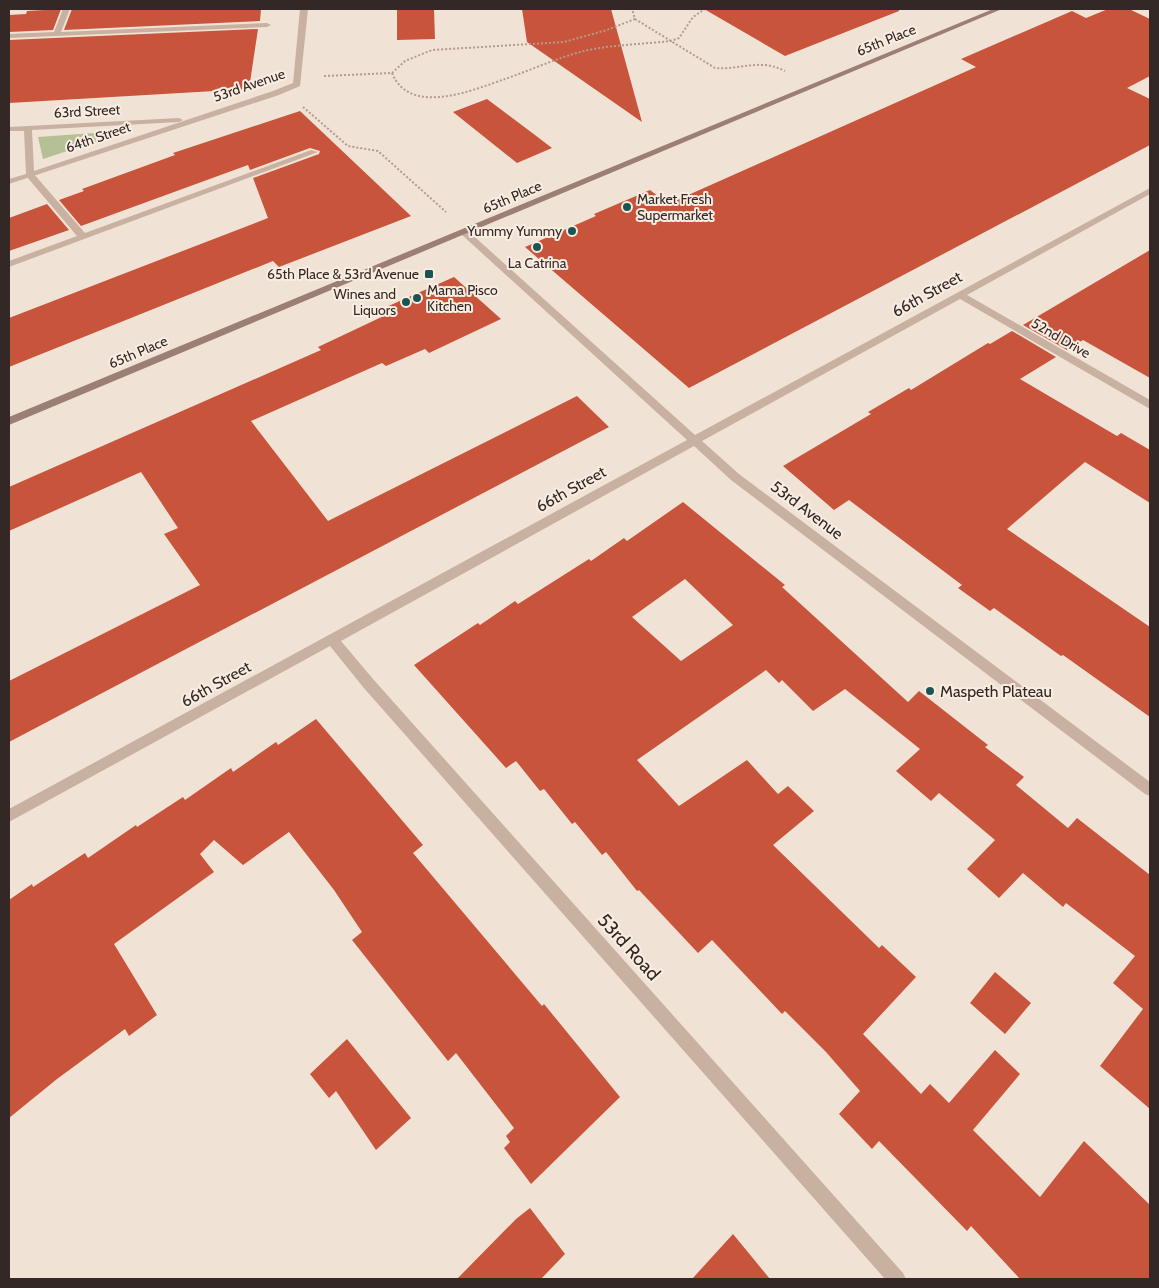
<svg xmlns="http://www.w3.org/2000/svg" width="1159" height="1288" font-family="Cabin,sans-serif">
	<rect width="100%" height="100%" fill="#f1e2d6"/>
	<path fill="#b5c096" d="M 108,132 L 110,137 L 43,159 L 38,137 Z"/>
	<path fill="#c8543c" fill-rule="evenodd" d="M 61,9 L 53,30 L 9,32 L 9,15 L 26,14 L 27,11 Z
		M 72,9 L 261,9 L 260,21 L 64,30 Z
		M 397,9 L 434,9 L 435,39 L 397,40 Z
		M 522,9 L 611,9 L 642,122 L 527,42 Z
		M 704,9 L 899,9 L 899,11 L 785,56 Z
		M 1108,9 L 1129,9 L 1150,19 L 1150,76 L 1127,88 L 1150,99 L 1150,145 L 689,388 L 525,247 L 596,216 L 594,214 L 650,190 L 668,204 L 976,67 L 961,59 L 1072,11 L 1086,18 Z
		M 258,29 L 249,89 L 9,103 L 9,40 Z
		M 487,99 L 531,132 L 552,148 L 517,163 L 453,112 Z
		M 300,111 L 411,216 L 279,267 L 273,261 L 9,367 L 9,318 L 268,218 L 253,178 L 319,154 L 320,151 L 310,148 L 250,170 L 248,165 L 81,226 L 59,200 L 84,191 L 82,189 L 175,155 L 173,153 Z
		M 47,204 L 69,230 L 9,251 L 9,218 Z
		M 1150,250 L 1150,378 L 1083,340 L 1067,350 L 1023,325 Z
		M 454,277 L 501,319 L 429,353 L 425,349 L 386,366 L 382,363 L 251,421 L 328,521 L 577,396 L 609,427 L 9,742 L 9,681 L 200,585 L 164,534 L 178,528 L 141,472 L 9,531 L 9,487 L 321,350 L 318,347 L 390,313 L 384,308 Z
		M 1012,331 L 1056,357 L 1020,379 L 1117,436 L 1121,433 L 1150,450 L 1150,503 L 1085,462 L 1007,529 L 1150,627 L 1150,717 L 1063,655 L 1061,656 L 994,608 L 990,611 L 958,588 L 962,585 L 849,500 L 834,510 L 783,466 L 871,414 L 868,412 L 909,388 L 911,390 L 988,343 L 990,344 Z
		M 683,502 L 785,585 L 782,587 L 908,702 L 919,691 L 988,745 L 985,747 L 1024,777 L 1016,785 L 1068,828 L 1077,818 L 1150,875 L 1150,1109 L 1100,1066 L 1143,1009 L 1113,983 L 1135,956 L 1066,903 L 1063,907 L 1023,873 L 999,898 L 967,869 L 995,840 L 939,793 L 931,801 L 896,771 L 920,749 L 845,689 L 813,711 L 782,680 L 779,683 L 766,670 L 637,760 L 679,806 L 747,760 L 778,794 L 788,786 L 814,811 L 773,845 L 879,948 L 882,945 L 916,977 L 863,1034 L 921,1094 L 930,1084 L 949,1103 L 995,1050 L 1020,1074 L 973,1130 L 1040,1197 L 1084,1141 L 1150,1205 L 1150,1279 L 1020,1279 L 971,1226 L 967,1231 L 879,1141 L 872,1149 L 839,1114 L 860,1091 L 826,1052 L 785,1011 L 782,1014 L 712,940 L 698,953 L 639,890 L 637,891 L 606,852 L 602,855 L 575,822 L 572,824 L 544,789 L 540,791 L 516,761 L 506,768 L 414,665 L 478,623 L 480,625 L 515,601 L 518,604 L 589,559 L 591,561 L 624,538 L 627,541 ZM 685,579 L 733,625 L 681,661 L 632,617 Z
		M 316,719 L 423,845 L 413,853 L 542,1006 L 544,1004 L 620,1097 L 531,1184 L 504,1148 L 510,1142 L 506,1136 L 514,1128 L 456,1053 L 448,1061 L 352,940 L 362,932 L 334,890 L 289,832 L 243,865 L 214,840 L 200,854 L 214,872 L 114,944 L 157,1015 L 129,1036 L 125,1029 L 57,1079 L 9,1118 L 9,900 L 32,884 L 33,887 L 85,853 L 88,858 L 136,825 L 137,827 L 183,797 L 185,800 L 231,768 L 233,772 L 276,742 L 278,745 Z
		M 995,972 L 1031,1003 L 1005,1034 L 970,1003 Z
		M 347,1039 L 411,1118 L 376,1150 L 336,1091 L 329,1098 L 310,1074 Z
		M 530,1208 L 565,1254 L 541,1279 L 457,1279 L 516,1219 Z
		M 733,1234 L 770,1279 L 692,1279 Z"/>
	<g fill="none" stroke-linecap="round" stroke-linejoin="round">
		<path stroke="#b49b8c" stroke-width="2" stroke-dasharray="2 2" stroke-linecap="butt" d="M 635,19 L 715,68 C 741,70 760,58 785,71
			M 392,73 L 405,61 L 432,50 L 564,42 L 607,30 L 635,19 L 632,9
			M 324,76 L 392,73 C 410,117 473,90 505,79 C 531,70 557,58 584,51 C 609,45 644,44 671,41 L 679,38 L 693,17 L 705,9
			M 303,107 L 348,146 L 378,151 L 446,212"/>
		<path fill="#c9b1a2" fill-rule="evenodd" d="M 63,9 L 70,9 L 61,32 L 267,23 L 271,25 L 267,27 L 9,38 L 9,34 L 54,32 Z
			M 311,150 L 318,152 L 9,267 L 9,261 L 77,236 L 27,177 L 27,173 L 33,173 L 85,233 Z"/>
		<path fill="#c9b1a2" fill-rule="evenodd" d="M 300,9 L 308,9 L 300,86 L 279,95 L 9,184 L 9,179 L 26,174 L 24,131 L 9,131 L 9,127 L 179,118 L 183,120 L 179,122 L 32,130 L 34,171 L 273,91 L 293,83 Z
			M 1150,188 L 1150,194 L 967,295 L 1150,400 L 1150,409 L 960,299 L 702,441 L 739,474 L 1150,782 L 1150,796 L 1145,794 L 731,480 L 694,446 L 341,641 L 373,679 L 903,1273 L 906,1279 L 885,1279 L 363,687 L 330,646 L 9,822 L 9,809 L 687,440 L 461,234 L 461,230 L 467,230 L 695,435 Z"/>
		<path fill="#9c7f74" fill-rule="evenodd" d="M 993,9 L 1002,9 L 9,425 L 9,417 Z"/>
	</g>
	<g fill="#1a5554" stroke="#f9ede2" stroke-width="2">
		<circle cx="627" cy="207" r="5"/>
		<circle cx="572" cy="231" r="5"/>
		<circle cx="537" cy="247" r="5"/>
		<rect x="424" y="269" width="10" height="10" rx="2.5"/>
		<circle cx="417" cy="298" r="5"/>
		<circle cx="406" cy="302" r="5"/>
		<circle cx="930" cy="691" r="5"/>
	</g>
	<g text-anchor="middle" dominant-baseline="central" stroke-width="4" stroke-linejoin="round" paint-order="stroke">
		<g font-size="14" fill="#332825" stroke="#f9ede2">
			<text transform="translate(886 40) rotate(-22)">65th Place</text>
			<text transform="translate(249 85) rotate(-19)">53rd Avenue</text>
			<text transform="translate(87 111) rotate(-3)">63rd Street</text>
			<text transform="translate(98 137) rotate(-19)">64th Street</text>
			<text transform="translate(512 197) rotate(-23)">65th Place</text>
			<text transform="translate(1061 338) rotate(30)">52nd Drive</text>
			<text transform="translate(138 352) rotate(-23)">65th Place</text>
		</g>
		<g font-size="14" fill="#332825" stroke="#f9ede2" text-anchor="end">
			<text x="637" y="199" text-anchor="start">Market Fresh<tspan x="637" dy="16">Supermarket</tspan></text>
			<text x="562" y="231">Yummy Yummy</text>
			<text x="537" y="263" text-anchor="middle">La Catrina</text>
			<text x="419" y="274">65th Place &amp; 53rd Avenue</text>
			<text x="427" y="290" text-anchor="start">Mama Pisco<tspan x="427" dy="16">Kitchen</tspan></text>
			<text x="396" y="294">Wines and<tspan x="396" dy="16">Liquors</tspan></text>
		</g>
		<g font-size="16" fill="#332825" stroke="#f9ede2">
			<text transform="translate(927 294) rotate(-29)">66th Street</text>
			<text transform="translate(571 489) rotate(-29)">66th Street</text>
			<text transform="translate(807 510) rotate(37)">53rd Avenue</text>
			<text transform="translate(216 684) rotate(-29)">66th Street</text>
		</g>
		<g font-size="16" fill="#332825" stroke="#f9ede2" text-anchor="start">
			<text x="940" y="691">Maspeth Plateau</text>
		</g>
		<g font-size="19" fill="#332825" stroke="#f9ede2">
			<text transform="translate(629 947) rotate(48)">53rd Road</text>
		</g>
	</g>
	<rect width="1159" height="1288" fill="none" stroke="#332825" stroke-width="20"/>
</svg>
